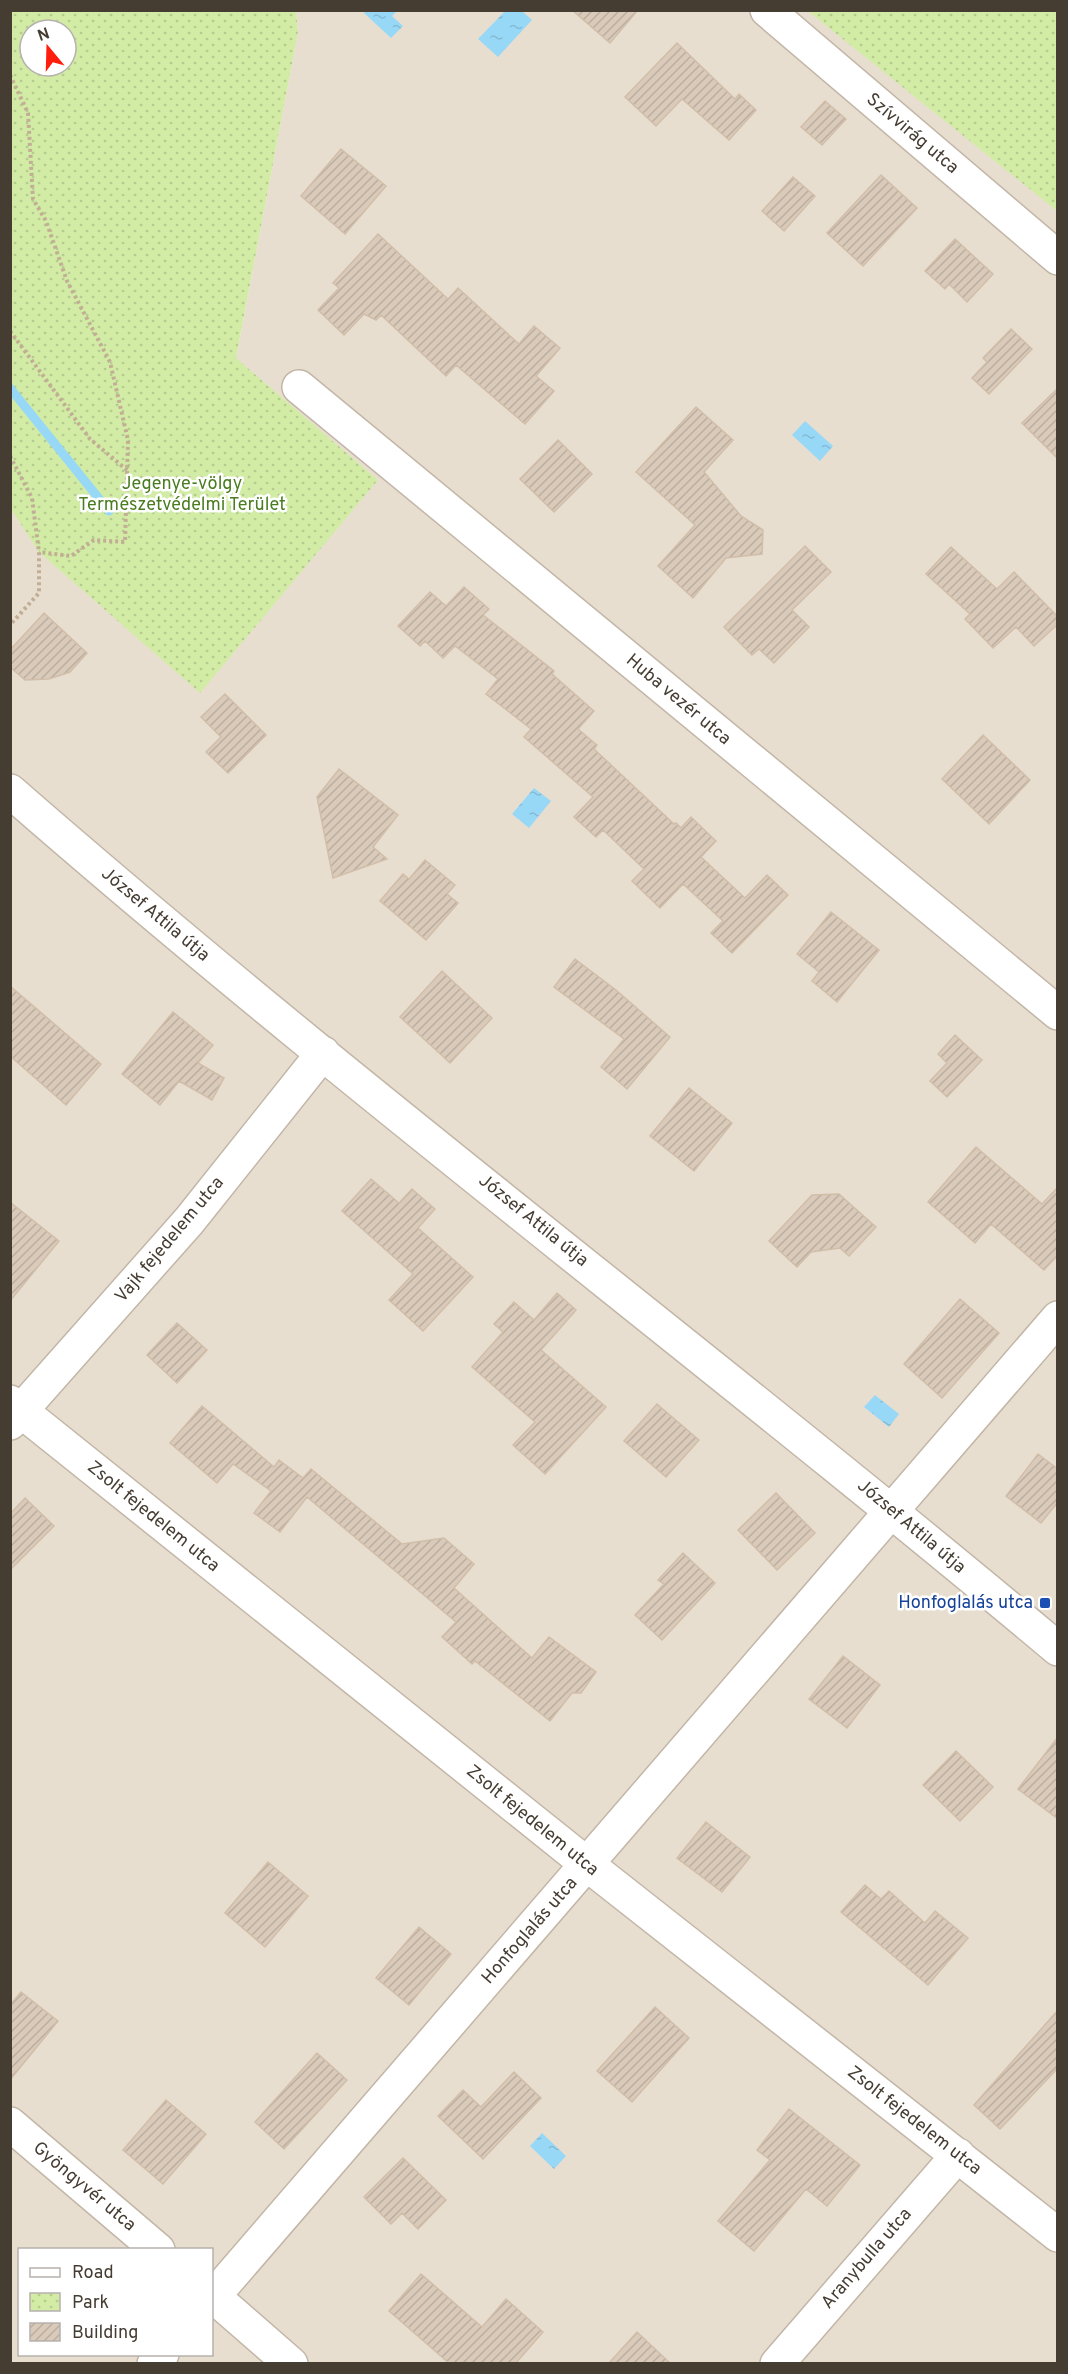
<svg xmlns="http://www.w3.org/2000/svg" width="1068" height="2374" font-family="Overpass,sans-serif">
	<defs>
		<pattern id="park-dots" width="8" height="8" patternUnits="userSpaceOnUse" patternTransform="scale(1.5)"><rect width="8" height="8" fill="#d2eca6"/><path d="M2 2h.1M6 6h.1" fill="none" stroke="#b6cb8f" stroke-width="1.8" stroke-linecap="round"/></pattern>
		<pattern id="water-ripples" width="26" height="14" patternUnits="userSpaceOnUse" patternTransform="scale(1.5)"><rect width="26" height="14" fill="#97d8f7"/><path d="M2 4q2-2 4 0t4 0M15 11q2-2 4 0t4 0" fill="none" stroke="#84bad4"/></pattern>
		<pattern id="building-hatch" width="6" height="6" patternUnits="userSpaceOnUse" patternTransform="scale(1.5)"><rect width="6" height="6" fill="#d9cab9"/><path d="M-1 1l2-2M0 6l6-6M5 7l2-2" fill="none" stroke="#bcaea0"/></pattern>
	</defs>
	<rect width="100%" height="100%" fill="#f3ede2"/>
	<path fill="#e8decf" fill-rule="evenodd" d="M 296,11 L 878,11 L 1057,166 L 1057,2363 L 11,2363 L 10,494 L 378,480 L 236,359 L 298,32 ZM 20,2250 L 212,2250 L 212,2354 L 20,2354 Z"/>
	<path fill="url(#park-dots)" fill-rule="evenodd" d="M 10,11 L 296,11 L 298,32 L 236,358 L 378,480 L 200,693 L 39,552 L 11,509 ZM 30,30 L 66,30 L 66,66 L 30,66 Z
		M 808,11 L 1057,11 L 1057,211 Z"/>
	<path fill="url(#water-ripples)" d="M 366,11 L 397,11 L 392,16 L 403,26 L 391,38 L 364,13 Z
		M 505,11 L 522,11 L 532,20 L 498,57 L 478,39 Z
		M 805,421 L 833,446 L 820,461 L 792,435 Z
		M 534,788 L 551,801 L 529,828 L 512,814 Z
		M 875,1395 L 899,1414 L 889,1427 L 864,1407 Z
		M 542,2133 L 566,2156 L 554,2169 L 530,2146 Z"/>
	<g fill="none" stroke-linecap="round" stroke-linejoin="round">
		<path stroke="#97d8f7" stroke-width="9" d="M 10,388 L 109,511"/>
	</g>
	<path fill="url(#building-hatch)" stroke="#d1bea9" stroke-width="1.5" d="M 572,10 L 638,10 L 610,43 Z
		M 677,43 L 735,99 L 739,94 L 756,110 L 729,140 L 682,99 L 656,126 L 625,97 Z
		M 825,101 L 846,119 L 822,145 L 801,127 Z
		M 341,149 L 386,186 L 345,234 L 301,196 Z
		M 881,175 L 917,208 L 863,266 L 827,233 Z
		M 793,177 L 815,196 L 784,231 L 762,211 Z
		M 378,234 L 448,299 L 458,288 L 519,344 L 534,326 L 560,348 L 536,376 L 554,391 L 525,424 L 456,365 L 446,376 L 381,315 L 376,320 L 364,314 L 344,335 L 318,310 L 339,288 L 333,283 Z
		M 955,239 L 993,274 L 967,302 L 949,284 L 945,289 L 925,271 Z
		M 1011,329 L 1032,349 L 989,394 L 972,378 L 987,362 L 983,358 Z
		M 1058,388 L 1058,459 L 1022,423 Z
		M 696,407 L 733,440 L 704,472 L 741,516 L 763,530 L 762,554 L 726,558 L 693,598 L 658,566 L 695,525 L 636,472 Z
		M 558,440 L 592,474 L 554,512 L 520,479 Z
		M 805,546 L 831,572 L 792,610 L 809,627 L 774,663 L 759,649 L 752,655 L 724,627 Z
		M 951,547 L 997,589 L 1014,572 L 1058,617 L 1058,624 L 1034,646 L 1016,627 L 993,648 L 965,619 L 970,614 L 926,574 Z
		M 464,587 L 489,609 L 483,615 L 554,671 L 552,674 L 594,711 L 578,729 L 597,745 L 594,749 L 674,824 L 676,823 L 681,828 L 691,817 L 716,841 L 701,857 L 745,898 L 767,875 L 788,895 L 732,953 L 711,933 L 723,921 L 683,884 L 660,908 L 632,881 L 644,869 L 603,830 L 596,837 L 574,817 L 593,797 L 524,737 L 531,729 L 486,694 L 498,679 L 455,646 L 443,658 L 425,641 L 420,646 L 398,626 L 430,592 L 446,606 Z
		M 44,613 L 87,653 L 70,672 L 49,679 L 25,680 L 10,667 L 10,650 Z
		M 225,694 L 266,735 L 228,773 L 206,752 L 221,737 L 201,717 Z
		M 983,735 L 1030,780 L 989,824 L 942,779 Z
		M 339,769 L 398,815 L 373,847 L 387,859 L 333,878 L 317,797 Z
		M 425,860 L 455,885 L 447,894 L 458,903 L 426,940 L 380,901 L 403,874 L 409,879 Z
		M 831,912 L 879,950 L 837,1002 L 812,981 L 819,972 L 797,954 Z
		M 575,959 L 616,990 L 670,1037 L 627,1089 L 601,1067 L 624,1039 L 554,987 Z
		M 442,971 L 492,1018 L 450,1063 L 400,1017 Z
		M 10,986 L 101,1064 L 66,1105 L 10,1056 Z
		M 173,1012 L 213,1045 L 198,1063 L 224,1078 L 212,1100 L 179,1081 L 160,1105 L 122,1074 Z
		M 955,1035 L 982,1060 L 947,1097 L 930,1081 L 947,1063 L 938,1054 Z
		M 689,1088 L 732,1123 L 694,1171 L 650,1136 Z
		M 976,1147 L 1042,1204 L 1058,1187 L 1058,1255 L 1044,1270 L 991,1224 L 975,1243 L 928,1202 Z
		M 371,1179 L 399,1203 L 412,1189 L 435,1209 L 418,1228 L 473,1277 L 423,1331 L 389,1300 L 413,1274 L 342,1211 Z
		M 839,1194 L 876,1227 L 849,1256 L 840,1248 L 811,1252 L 797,1267 L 769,1241 L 812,1195 Z
		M 10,1202 L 59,1241 L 10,1301 Z
		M 557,1293 L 576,1310 L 541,1350 L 606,1407 L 545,1474 L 513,1445 L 535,1422 L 472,1367 L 503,1332 L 494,1324 L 514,1302 L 534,1320 Z
		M 960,1299 L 999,1333 L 942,1398 L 904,1364 Z
		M 177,1323 L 207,1350 L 177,1383 L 147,1355 Z
		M 657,1404 L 699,1440 L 666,1477 L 624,1441 Z
		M 202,1406 L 274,1467 L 279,1460 L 303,1478 L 311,1469 L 402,1544 L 444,1538 L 474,1564 L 454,1588 L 532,1658 L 549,1637 L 596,1672 L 581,1693 L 572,1693 L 550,1721 L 475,1661 L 472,1664 L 442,1637 L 456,1622 L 307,1497 L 280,1532 L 254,1513 L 271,1491 L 233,1464 L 217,1483 L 170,1443 Z
		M 1038,1454 L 1058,1469 L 1058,1502 L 1041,1523 L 1006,1496 Z
		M 776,1493 L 815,1533 L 777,1570 L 738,1530 Z
		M 25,1498 L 54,1526 L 10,1570 L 10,1514 Z
		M 683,1553 L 715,1583 L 662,1640 L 635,1615 L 664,1584 L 658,1580 Z
		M 843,1656 L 880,1685 L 847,1728 L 809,1699 Z
		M 1058,1737 L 1058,1819 L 1018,1789 Z
		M 956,1751 L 993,1787 L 960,1821 L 923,1785 Z
		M 706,1822 L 750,1857 L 722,1892 L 677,1858 Z
		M 268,1862 L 308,1896 L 265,1947 L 225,1913 Z
		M 865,1885 L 881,1899 L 889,1891 L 925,1923 L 935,1911 L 968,1938 L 928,1985 L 841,1912 Z
		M 419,1927 L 451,1954 L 409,2005 L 376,1978 Z
		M 21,1992 L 58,2021 L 10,2080 L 10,2005 Z
		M 655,2007 L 689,2038 L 632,2102 L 597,2071 Z
		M 1058,2010 L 1058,2068 L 1000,2129 L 974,2105 Z
		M 317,2053 L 347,2080 L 284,2149 L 255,2122 Z
		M 514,2072 L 541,2098 L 483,2159 L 438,2116 L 463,2090 L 481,2107 Z
		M 166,2100 L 206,2134 L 163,2184 L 123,2150 Z
		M 789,2109 L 860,2165 L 827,2206 L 806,2189 L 754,2251 L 718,2221 L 770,2160 L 757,2150 Z
		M 403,2158 L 446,2200 L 418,2229 L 402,2213 L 391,2224 L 364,2197 Z
		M 421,2274 L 482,2327 L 506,2299 L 543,2332 L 515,2364 L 450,2364 L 389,2311 Z
		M 637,2332 L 671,2364 L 608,2364 Z"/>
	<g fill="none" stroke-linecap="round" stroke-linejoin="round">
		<g stroke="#c2b6a7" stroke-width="36">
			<path id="minor" d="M 767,10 L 1058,258
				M 299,387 L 1058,1013
				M 10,791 C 350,1088 712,1359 1058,1649
				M 10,1402 L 588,1865 L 1058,2235
				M 10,1423 L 189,1221 L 323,1053
				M 10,2124 L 158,2250
				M 212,2295 L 291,2364
				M 212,2298 L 1058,1318
				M 154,2364 L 162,2354
				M 777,2364 L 958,2155"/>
		</g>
		<path stroke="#c2ae94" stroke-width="4" stroke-dasharray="3 3" stroke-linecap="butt" d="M 10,75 L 28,113 L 33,199 L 46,221 L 67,281 L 110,362 L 128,440 L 125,542 L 94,540 L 71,556 L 39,552
			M 10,331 L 90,439 L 128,471
			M 10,456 L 32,498 L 39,552 L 39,593 L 10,625"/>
		<use href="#minor" stroke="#fff" stroke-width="33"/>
	</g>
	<rect fill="#1a4fb4" stroke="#fff" stroke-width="2" x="1039" y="1597" width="12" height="12" rx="3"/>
	<g text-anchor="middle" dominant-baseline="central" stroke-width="5" stroke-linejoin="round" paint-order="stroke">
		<g font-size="18" fill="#453c32" stroke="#fff">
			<text transform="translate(912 134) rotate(40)">Szívvirág utca</text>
			<text transform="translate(678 700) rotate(40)">Huba vezér utca</text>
			<text transform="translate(155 915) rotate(40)">József Attila útja</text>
			<text transform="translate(533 1221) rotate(39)">József Attila útja</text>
			<text transform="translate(170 1240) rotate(-50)">Vajk fejedelem utca</text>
			<text transform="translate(153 1517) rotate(39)">Zsolt fejedelem utca</text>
			<text transform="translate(911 1527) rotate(40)">József Attila útja</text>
			<text transform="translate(532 1821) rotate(39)">Zsolt fejedelem utca</text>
			<text transform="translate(530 1931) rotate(-49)">Honfoglalás utca</text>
			<text transform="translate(914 2121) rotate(38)">Zsolt fejedelem utca</text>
			<text transform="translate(84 2187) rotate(40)">Gyöngyvér utca</text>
			<text transform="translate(867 2259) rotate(-49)">Aranybulla utca</text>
		</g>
		<g font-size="18" fill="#4a7c20" stroke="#fff">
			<text x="182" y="484">Jegenye-völgy<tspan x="182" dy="21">Természetvédelmi Terület</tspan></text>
		</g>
		<g font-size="18" fill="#164399" stroke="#fff" text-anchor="end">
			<text x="1033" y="1603">Honfoglalás utca</text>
		</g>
	</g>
	<rect width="1068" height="2374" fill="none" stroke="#453c32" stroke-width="24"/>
	<rect x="18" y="2248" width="195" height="108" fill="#ffffff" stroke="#b5b1ad" stroke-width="1.5"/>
	<rect x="30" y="2268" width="30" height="9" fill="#ffffff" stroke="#b5b1ad" stroke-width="1.5"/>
	<text x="72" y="2278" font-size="18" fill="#453c32">Road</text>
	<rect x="30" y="2293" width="30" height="18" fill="url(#park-dots)" stroke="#b5b1ad" stroke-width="1.5"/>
	<text x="72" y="2308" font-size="18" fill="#453c32">Park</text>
	<rect x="30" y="2323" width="30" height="18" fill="url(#building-hatch)" stroke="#b5b1ad" stroke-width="1.5"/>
	<text x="72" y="2338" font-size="18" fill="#453c32">Building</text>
	<g transform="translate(48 48) rotate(341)"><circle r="28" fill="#ffffff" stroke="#b5b1ad" stroke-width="1.5"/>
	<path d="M0-4.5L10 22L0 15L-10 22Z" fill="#ff1e0d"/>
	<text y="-9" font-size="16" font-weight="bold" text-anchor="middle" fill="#453c32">N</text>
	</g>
</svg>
